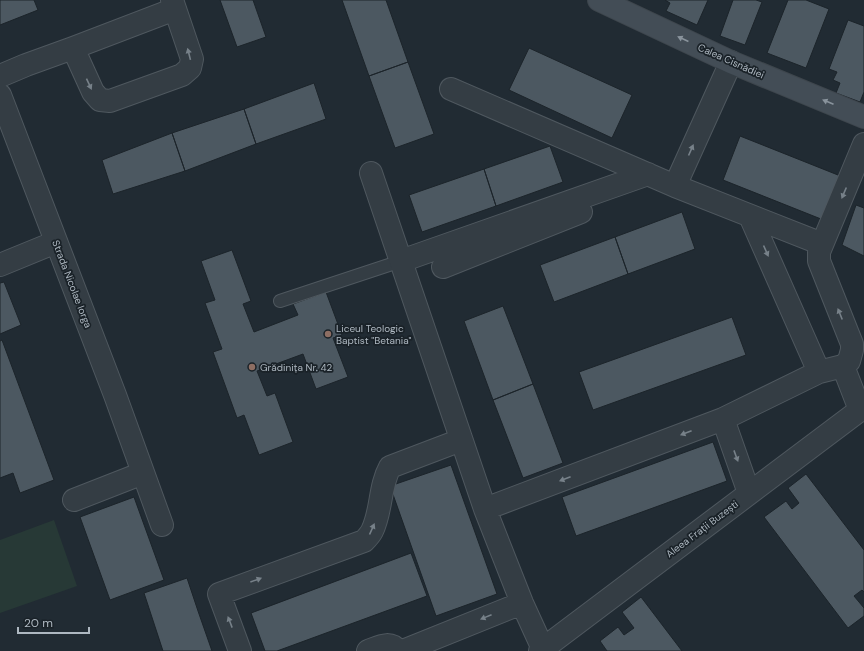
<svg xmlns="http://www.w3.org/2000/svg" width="864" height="651" font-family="'DM Sans',sans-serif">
	<rect width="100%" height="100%" fill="#212b33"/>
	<path fill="#273936" d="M 54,520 L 77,586 L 0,613 L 0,540 Z"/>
	<path fill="#4c5861" stroke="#1c242a" d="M 0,0 L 34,0 L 38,10 L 0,25 Z
		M 220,0 L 253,0 L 266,37 L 237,47 Z
		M 342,0 L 386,0 L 408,62 L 369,76 Z
		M 665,0 L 708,0 L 697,25 L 666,11 L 670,3 Z
		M 733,0 L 756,0 L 762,2 L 745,45 L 720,36 Z
		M 788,0 L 806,0 L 829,9 L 806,68 L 767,53 Z
		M 848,20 L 864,26 L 864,92 L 860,102 L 836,93 L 840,83 L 833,80 L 837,72 L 829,69 Z
		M 529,48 L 632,95 L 612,138 L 509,90 Z
		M 408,62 L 434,134 L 395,148 L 369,76 Z
		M 314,83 L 326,119 L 256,144 L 244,109 Z
		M 244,109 L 256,144 L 185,171 L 172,133 Z
		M 172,133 L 185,171 L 113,194 L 102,160 Z
		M 740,136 L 843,177 L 826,221 L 723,180 Z
		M 550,146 L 563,182 L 496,206 L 484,169 Z
		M 484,169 L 496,206 L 422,232 L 409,195 Z
		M 856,205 L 864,208 L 864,256 L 842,245 Z
		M 682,212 L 695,249 L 628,274 L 615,237 Z
		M 615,237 L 628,274 L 554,302 L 540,265 Z
		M 232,250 L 251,301 L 243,304 L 254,332 L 298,315 L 293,304 L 326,292 L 342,335 L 333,338 L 348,377 L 316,389 L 303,354 L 257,371 L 267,396 L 275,393 L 293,442 L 259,455 L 244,415 L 237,418 L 213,352 L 222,349 L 205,303 L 215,300 L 201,261 Z
		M 4,282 L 21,325 L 0,334 L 0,283 Z
		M 503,306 L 533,384 L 493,400 L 464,321 Z
		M 732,317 L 746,355 L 593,410 L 579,372 Z
		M 2,340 L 54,480 L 20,493 L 13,473 L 0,478 L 0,341 Z
		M 533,384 L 563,463 L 523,478 L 493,400 Z
		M 713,442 L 727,481 L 576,536 L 562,497 Z
		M 451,465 L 497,594 L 436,616 L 390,486 Z
		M 806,474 L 864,550 L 864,592 L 862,590 L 854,596 L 864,608 L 864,616 L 848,628 L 764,517 L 786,501 L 792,509 L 799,503 L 788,488 Z
		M 134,497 L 164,580 L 110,600 L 80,517 Z
		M 411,553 L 427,596 L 277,651 L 265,651 L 251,613 Z
		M 187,578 L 198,611 L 212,651 L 163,651 L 144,593 Z
		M 641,597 L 682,651 L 607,651 L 600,641 L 618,627 L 624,635 L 634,628 L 622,612 Z"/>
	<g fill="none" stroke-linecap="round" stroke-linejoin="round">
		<g stroke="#4f585f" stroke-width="14">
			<path id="lane" d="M 280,301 L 401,261"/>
		</g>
		<g stroke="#4f585f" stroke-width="24">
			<path id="street" d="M 73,48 L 93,92 L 100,100 L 110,101 L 182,75 L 190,68 L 192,59 L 172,0
				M 0,76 L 26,65 L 73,48 L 175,9
				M 451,89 L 675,186 L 822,244
				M 0,95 L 115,395 L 162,525
				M 371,173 L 485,509 L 522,603 L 543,649
				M 675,186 L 731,62
				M 750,216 L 819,372
				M 401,261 L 648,174
				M 0,265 L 56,242
				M 443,267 L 581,212
				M 843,366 L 860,410
				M 723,419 L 749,493
				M 74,500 L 143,473
				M 485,509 L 723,419 L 819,372 L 843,366 L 849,361 L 852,350 L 852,344 L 819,261 L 819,252 L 864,144
				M 240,651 L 219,594 L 364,541 C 367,538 370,535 372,531 C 382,511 379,487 390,467 L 461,440
				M 368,651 C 379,647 390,640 398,651
				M 403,651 L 522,603
				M 540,651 L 864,407"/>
		</g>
		<g stroke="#3e464d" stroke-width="24">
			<path id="secondary" d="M 599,0 L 731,62 L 864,117"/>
		</g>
		<use href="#lane" stroke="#343d44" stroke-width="12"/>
		<use href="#street" stroke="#343d44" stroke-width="22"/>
		<use href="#secondary" stroke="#434d56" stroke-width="22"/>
	</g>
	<defs><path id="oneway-solid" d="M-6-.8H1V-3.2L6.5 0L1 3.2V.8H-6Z"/></defs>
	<g fill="#89939c">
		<use href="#oneway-solid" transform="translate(683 39) rotate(-155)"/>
		<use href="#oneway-solid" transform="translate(828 102) rotate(-157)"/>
	</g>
	<g fill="#778189">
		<use href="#oneway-solid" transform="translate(189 54) rotate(-104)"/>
		<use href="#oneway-solid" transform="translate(89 84) rotate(65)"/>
		<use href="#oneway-solid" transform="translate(691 150) rotate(-66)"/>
		<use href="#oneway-solid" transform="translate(844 193) rotate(113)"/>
		<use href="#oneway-solid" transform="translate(766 251) rotate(66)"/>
		<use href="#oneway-solid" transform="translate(840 314) rotate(-112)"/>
		<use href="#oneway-solid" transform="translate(686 433) rotate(159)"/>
		<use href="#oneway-solid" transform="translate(736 456) rotate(70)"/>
		<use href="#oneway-solid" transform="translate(565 479) rotate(159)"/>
		<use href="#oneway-solid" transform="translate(372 529) rotate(-66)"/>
		<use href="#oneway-solid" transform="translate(256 580) rotate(-20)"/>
		<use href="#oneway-solid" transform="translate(486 617) rotate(158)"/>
		<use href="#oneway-solid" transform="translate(230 622) rotate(-111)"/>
	</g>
	<g fill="#8d6e63" stroke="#1a2228" stroke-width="1.5">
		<circle cx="328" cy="334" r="4"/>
		<circle cx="252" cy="367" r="4"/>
	</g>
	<g text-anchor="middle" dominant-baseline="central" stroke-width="3.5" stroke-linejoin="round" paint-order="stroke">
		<g font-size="10" fill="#aeb8c1" stroke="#1a2228">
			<text transform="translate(731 61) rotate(24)">Calea Cisnădiei</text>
			<text transform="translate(72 284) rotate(69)">Strada Nicolae Iorga</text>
			<text transform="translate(702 529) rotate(-37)">Aleea Frații Buzești</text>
		</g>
		<g font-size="10" fill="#aeb8c1" stroke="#1a2228" text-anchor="start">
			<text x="336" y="328">Liceul Teologic<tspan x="336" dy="12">Baptist "Betania"</tspan></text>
			<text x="260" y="367">Grădinița Nr. 42</text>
		</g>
	</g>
	<path d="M18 627v6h71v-6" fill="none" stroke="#aeb8c1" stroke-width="2"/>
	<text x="24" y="627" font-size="12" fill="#aeb8c1" stroke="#1a2228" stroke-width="3" paint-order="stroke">20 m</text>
</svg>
